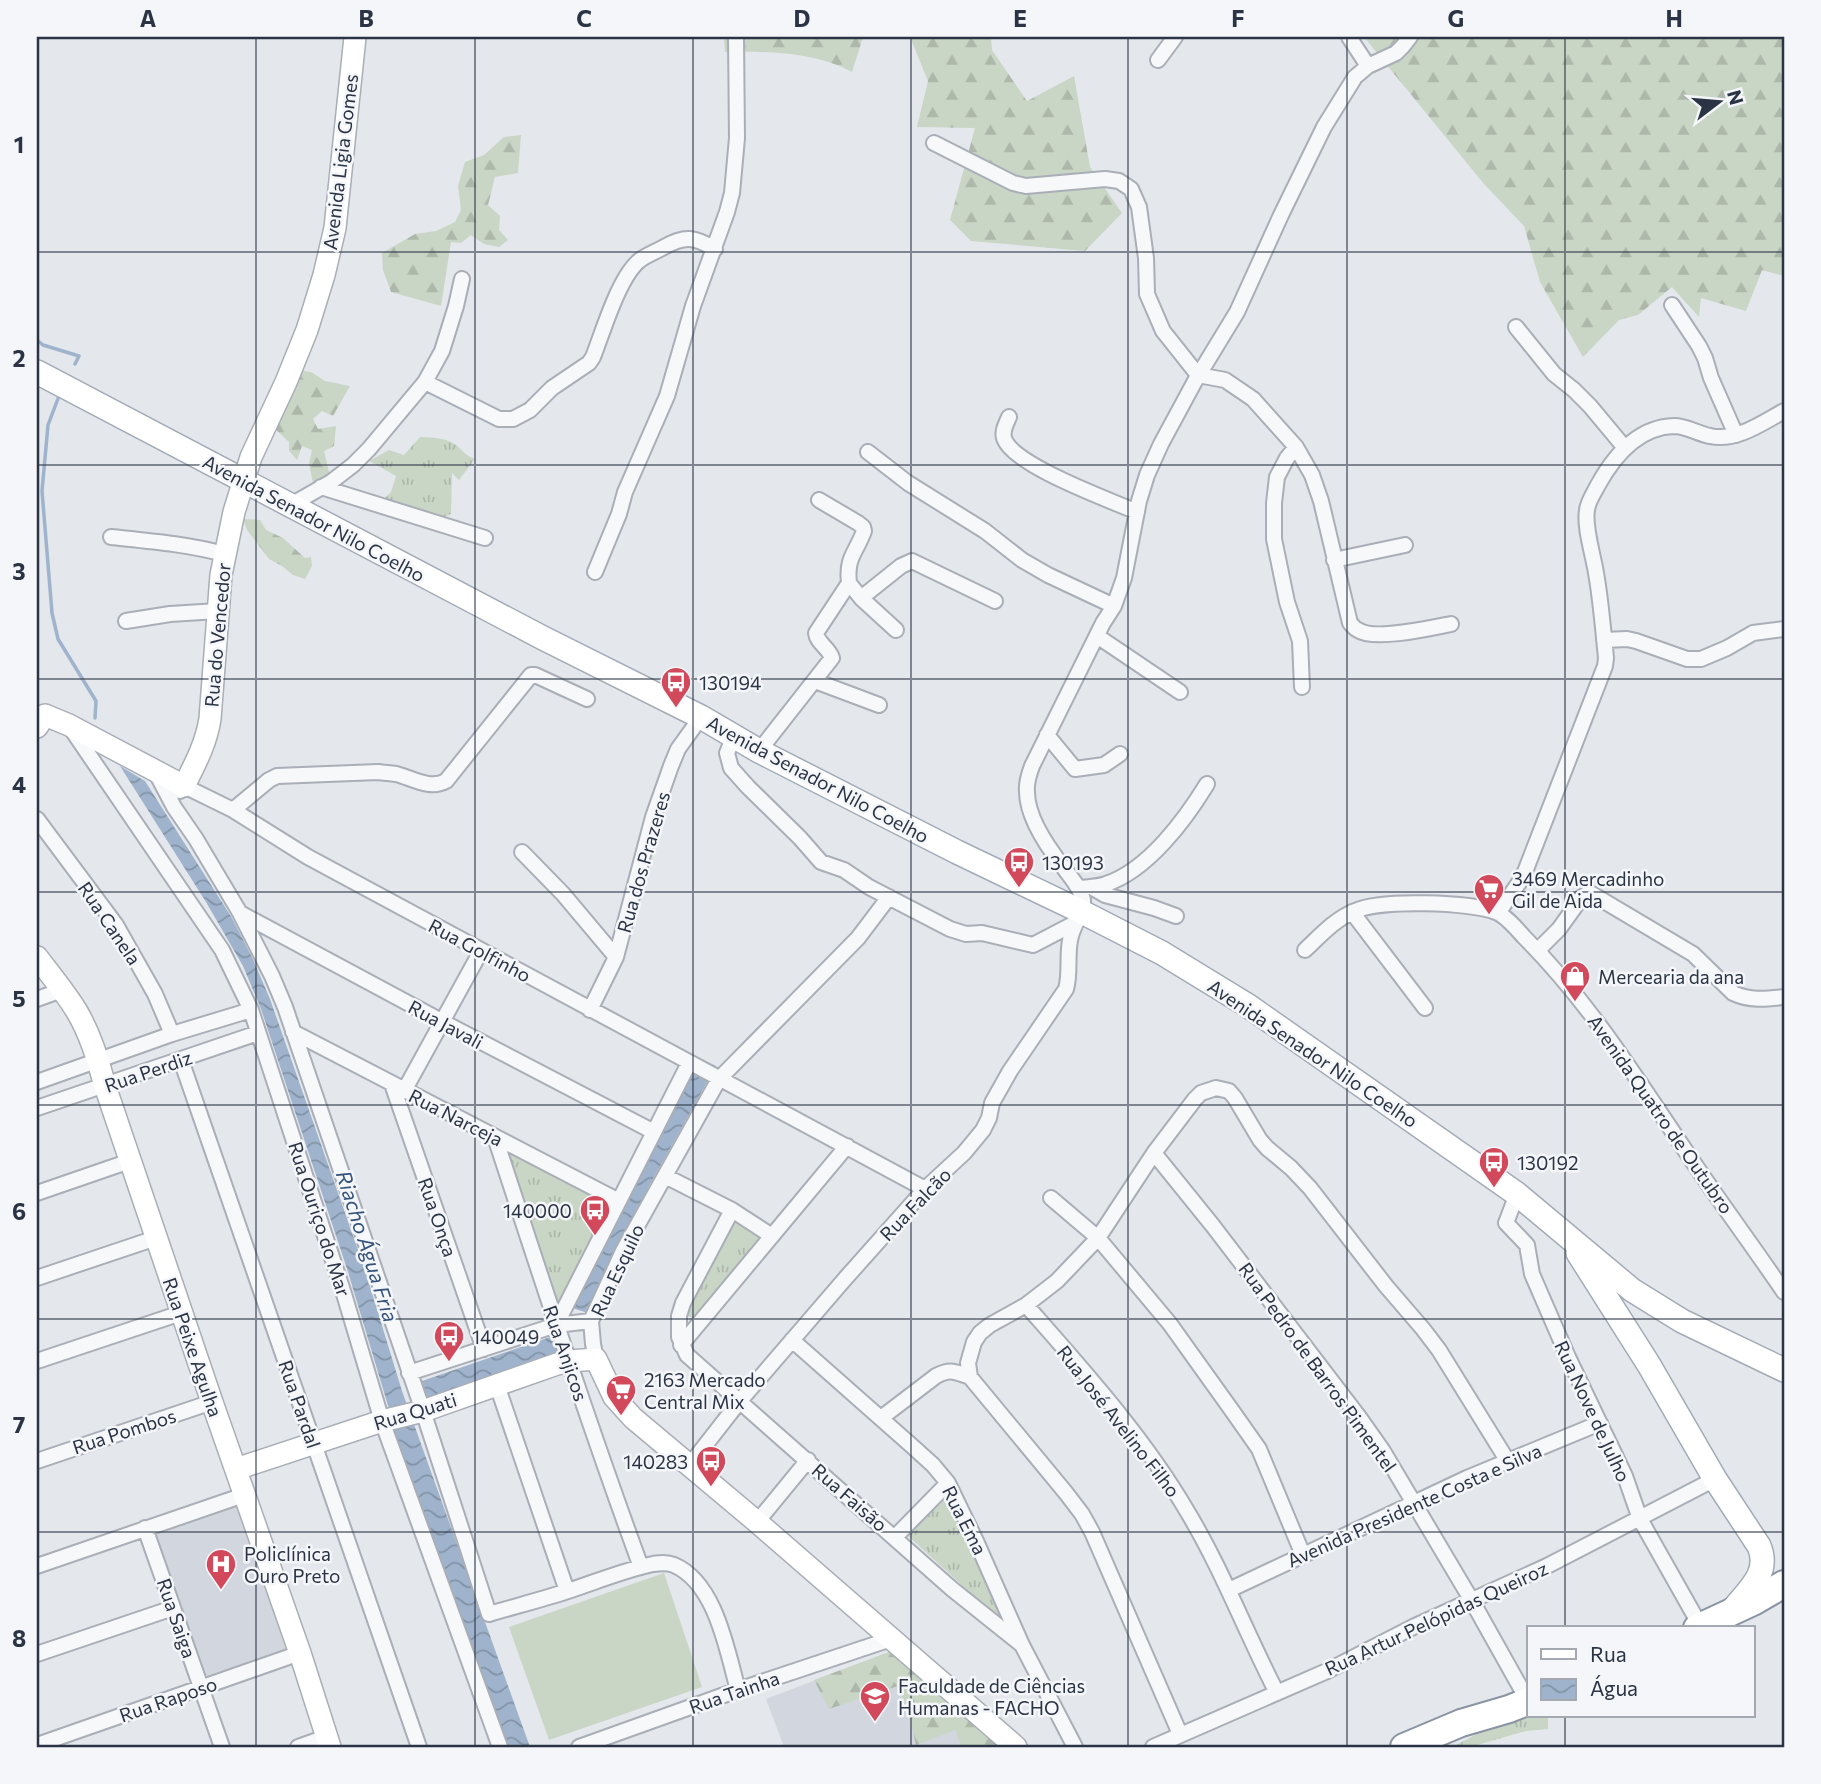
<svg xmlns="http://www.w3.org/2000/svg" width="1821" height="1784" font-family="Commissioner,sans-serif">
	<defs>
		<pattern id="grass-tufts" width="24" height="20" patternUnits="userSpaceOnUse" patternTransform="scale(1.75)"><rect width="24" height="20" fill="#c9d6c5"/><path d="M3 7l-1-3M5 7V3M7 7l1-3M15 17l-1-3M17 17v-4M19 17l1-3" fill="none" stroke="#adb8ab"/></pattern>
		<pattern id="forest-firs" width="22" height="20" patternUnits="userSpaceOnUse" patternTransform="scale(1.75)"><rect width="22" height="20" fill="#c9d6c5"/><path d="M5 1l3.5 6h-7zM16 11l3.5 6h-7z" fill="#adb8ab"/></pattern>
		<pattern id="water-waves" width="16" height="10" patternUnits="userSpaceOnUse" patternTransform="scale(1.75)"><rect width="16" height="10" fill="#9fb4cc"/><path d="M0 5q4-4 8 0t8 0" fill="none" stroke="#8293a7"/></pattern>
	</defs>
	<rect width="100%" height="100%" fill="#e4e7ec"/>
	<path fill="#d2d6de" d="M 238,1504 L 286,1649 L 203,1677 L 155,1532 Z
		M 889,1652 L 1004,1747 L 784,1747 L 766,1699 Z"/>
	<path fill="url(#grass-tufts)" d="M 420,437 C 433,438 445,437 456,445 C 464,451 464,455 475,459 L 459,480 L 452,473 L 451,514 L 441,518 L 383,500 L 391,492 L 396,476 L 369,461 L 389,450 L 404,455 Z
		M 500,1146 L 612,1201 L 555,1310 Z
		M 733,1219 L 766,1237 L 694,1319 L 684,1313 Z
		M 947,1493 L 1015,1634 L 905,1533 Z
		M 1529,1701 L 1529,1716 L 1548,1716 L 1548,1729 L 1526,1731 L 1470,1747 L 1453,1747 L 1500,1721 Z"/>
	<path fill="url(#forest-firs)" d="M 724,37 L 863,37 L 852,72 C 816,52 765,51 725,52 Z
		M 910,37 L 991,37 L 992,50 L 1027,101 L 1074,76 L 1090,167 L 1122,213 L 1085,251 L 971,241 L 950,220 L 975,128 L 917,127 L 928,81 Z
		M 1364,37 L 1782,37 L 1784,40 L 1784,276 L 1762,270 L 1746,311 L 1701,298 L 1699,317 L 1672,287 L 1638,315 L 1619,320 L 1583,357 L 1540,282 L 1524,226 L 1484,184 Z
		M 521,135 L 518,173 L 495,177 L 488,205 L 500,216 L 499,230 L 508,240 L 499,247 L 484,244 L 471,235 L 461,243 L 451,242 L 441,306 L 391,292 L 383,270 L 382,253 L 415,234 L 436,231 L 455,222 L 461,210 L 458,186 L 465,162 L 484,155 L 504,137 Z
		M 298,370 L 311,372 L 325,381 L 350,386 L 333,416 L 322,411 L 313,419 L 318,429 L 336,426 L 334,446 L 324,451 L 330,476 L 313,483 L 309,464 L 312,450 L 302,446 L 297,460 L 289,451 L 289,442 L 273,427 Z
		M 243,519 L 260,520 L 266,530 L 283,538 L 305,558 L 311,557 L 312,566 L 305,579 L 293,575 L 282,566 L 269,559 L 247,530 Z
		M 889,1652 L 1004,1747 L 962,1747 L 955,1730 L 916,1745 L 908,1709 L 898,1686 L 829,1709 L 814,1680 Z"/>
	<path fill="#c9d6c5" d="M 664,1573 L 702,1687 L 549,1740 L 509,1627 Z"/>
	<path fill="url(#water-waves)" d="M 120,766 L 145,781 L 232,918 L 252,957 L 270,999 L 364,1267 L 402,1391 L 530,1747 L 507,1747 L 395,1434 L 389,1409 L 348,1272 L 261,1009 L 243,966 L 206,902 Z
		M 699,1058 L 716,1066 L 649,1186 L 588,1313 L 569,1307 Z
		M 553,1336 L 559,1354 L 423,1403 L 416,1383 Z"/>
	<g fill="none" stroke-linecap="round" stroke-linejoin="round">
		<path stroke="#9fb4cc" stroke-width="3.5" d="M 37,340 L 43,345 L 79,356 L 75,364
			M 59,396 L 48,425 L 42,491 L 52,613 L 58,639 L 96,701 L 95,718"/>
		<g stroke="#a9aeb7" stroke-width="18">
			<path id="street" d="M 1349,37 L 1368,66
				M 1158,60 L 1175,37
				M 934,143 L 1013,183 L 1026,186 L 1105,179 L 1119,181 L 1131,189 L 1139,207 L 1146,258 L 1147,294 L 1163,331 L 1198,375 L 1225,380 L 1253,399 L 1296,447 L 1312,475 L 1321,501 L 1350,623 C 1352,625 1355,629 1358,630 C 1374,641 1431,628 1451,624
				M 1672,305 L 1699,346 L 1705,358 L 1711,378 L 1736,435
				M 1516,327 L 1554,374 L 1574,390 L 1590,406 L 1625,448
				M 425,382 L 499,419 L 513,419 L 530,410 L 552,388 L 589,363 L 593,357 C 603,332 619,276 640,260 C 647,255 657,251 664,247 C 685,235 695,237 715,249
				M 1009,417 C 1006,424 1002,431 1004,438 C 1012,465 1110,500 1137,512
				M 1296,447 L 1287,458 L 1277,477 L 1274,503 L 1274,539 L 1287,602 L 1300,641 L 1302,687
				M 868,452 L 908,483 L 985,531 L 1022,560 L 1048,575 L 1114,606
				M 321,487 L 485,538
				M 289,506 L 331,482 L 353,465 L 369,449 L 425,382 L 442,351 L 456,306 L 462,279
				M 111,537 C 149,541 187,544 224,554
				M 1334,560 L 1405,545
				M 595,572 L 619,514 L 625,492 L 667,396 L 693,306 L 727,212 L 732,193 L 737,138 L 736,37
				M 849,583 L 861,598 L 901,566 L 912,561 L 995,601
				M 861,598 L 896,630
				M 126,621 L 170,614 L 218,611
				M 1097,636 L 1180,692
				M 1604,640 L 1627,639 L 1636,641 L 1687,659 L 1701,659 L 1727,648 L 1753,633 L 1784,629
				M 815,681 L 879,705
				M 72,730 L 222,950 L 251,1010 L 344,1294 L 382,1421 L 500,1747
				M 1047,735 L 1075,769 L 1104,765 L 1120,754
				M 734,736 L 727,753 L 731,768 L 748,787 L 800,838 L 821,862 L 844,870 L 869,887 L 950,929 L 966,934 L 982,933 L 1033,945 L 1077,922
				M 759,751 L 832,658 C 829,648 817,643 816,633 L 849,583 C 846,557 856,553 864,531 L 863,527 L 858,523 L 819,500
				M 155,771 L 174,807 L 196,839 L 240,913 L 272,976 L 285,1007 L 423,1411 L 489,1614 C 516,1606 544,1599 571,1590 C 598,1581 625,1570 653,1564 C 660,1563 667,1562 674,1565 C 716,1583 727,1651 738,1690
				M 180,791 L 184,786 L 233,810 L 308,857 L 925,1189
				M 233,810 L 269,780 L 277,776 L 378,772 C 384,773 390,773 396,774 C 412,778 430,790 446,781 L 531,675 L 535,675 L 587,699
				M 37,819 L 116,925 L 155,994 L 172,1034
				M 522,852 L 563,894 L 616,957
				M 1091,887 L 1105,895 L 1154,908 L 1176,916
				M 1079,888 C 1088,887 1098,887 1106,884 C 1148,870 1185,820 1207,784
				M 1352,912 L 1425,1008
				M 240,913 L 443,1022 L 654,1132
				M 1498,913 L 1523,877 L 1605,666 L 1606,658 C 1603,629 1601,601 1596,573 C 1593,554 1584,527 1587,510 C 1588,501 1594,493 1598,485 C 1614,456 1638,427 1674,426 C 1687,426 1698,434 1710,436 C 1736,442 1762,423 1784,411
				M 1305,950 C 1320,936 1335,919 1355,911 C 1380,899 1470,902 1496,912 C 1506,916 1517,929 1524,937 C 1586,999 1632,1071 1681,1144 C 1714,1194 1750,1242 1784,1292
				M 1538,950 L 1559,929 L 1582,897 L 1587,894 L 1592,894 L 1693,954 L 1733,993 C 1750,1001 1766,999 1784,997
				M 37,999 L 62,990
				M 590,1010 L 616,957 L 653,817 L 671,766 L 678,749 L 701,717
				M 293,1032 L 619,1201
				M 181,1060 L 419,1747
				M 37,1082 L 172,1034 L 251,1010
				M 392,1084 L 484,1349
				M 404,1091 L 481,951
				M 37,1108 L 258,1033
				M 495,1137 C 542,1281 589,1425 641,1567
				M 1154,1153 L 1213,1226 L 1359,1417 L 1383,1451 L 1472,1601 L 1528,1701
				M 665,1176 L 732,1210 L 772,1236
				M 37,1193 L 130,1161
				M 1517,1194 L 1506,1223 L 1527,1245 L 1532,1274 L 1568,1357 L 1625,1476 L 1640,1519 L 1701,1627
				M 1051,1198 L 1098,1238 L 1170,1324 L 1233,1412 L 1259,1449 L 1303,1555
				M 732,1210 L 683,1303 L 679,1316 L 679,1337 L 687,1355 L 952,1589 L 1022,1645
				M 37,1278 L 156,1238
				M 1026,1305 C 1083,1370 1143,1436 1187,1511 C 1222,1569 1246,1633 1277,1693
				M 556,1325 L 689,1063
				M 792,1340 L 912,1446 L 933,1465 L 948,1483 L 976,1541 L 1022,1645 L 1075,1747
				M 681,1345 L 847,1146
				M 596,1359 L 593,1344 L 591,1321 L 623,1251 L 719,1079 L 858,938 L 889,897
				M 37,1361 L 181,1313
				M 409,1373 L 556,1325 L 591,1321
				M 497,1385 L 567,1591
				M 881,1418 L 936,1376 C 951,1368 955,1372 970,1377
				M 37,1461 L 212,1402
				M 689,1466 L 739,1402 L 844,1280 L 925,1189 L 964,1153 L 983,1130 L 989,1118 L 992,1103 L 1010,1071 L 1066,989 C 1071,972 1066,953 1071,936 C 1074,924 1084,912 1083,900 C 1081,888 1071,878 1064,868 C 1049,849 1027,817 1027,792 C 1026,783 1029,774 1032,766 L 1103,623 L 1114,606 L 1124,578 L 1139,501 L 1147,475 L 1161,444 L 1195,381 L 1237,312 L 1281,215 L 1324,127 L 1355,77 L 1368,66 L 1396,53 L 1403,46 L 1410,37
				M 757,1522 L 808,1460
				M 145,1528 L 222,1747
				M 895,1537 L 948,1483
				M 37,1566 L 244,1495
				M 1229,1590 L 1467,1478 L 1600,1423
				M 37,1654 L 173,1608
				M 1180,1734 L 1092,1532 L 1082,1514 L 1066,1493 L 970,1377 L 968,1363 L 974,1342 L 980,1333 L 990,1325 L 1026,1305 L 1057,1281 L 1098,1238 L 1154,1153 L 1195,1099 L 1201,1093 L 1216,1088 L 1229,1091 L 1235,1098 L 1260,1140 L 1267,1148 L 1291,1168 L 1310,1188 L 1386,1286 L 1423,1329 L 1439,1350 L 1507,1460
				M 37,1745 L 300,1653
				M 298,1747 L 326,1737
				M 579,1747 L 738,1690 L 891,1639
				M 1153,1747 L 1327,1671 L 1415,1626 L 1547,1566 L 1715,1479"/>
		</g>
		<g stroke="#a9aeb7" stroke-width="24">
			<path id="secondary" d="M 37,727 L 45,715 L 69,725 L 184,786 C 195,764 206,744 210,719 L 221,575 L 234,512 L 251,457 L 286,382 L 307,330 L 324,275 L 335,228 L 355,37
				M 37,957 C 50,974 64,991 76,1010 C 90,1033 98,1060 105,1086 L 212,1402 L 300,1653 L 330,1747
				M 236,1469 L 382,1421 L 423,1411 L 557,1364 L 570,1361 L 596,1359 L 614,1397 L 633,1418 L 757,1522 L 1016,1747"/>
		</g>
		<g stroke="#a3abb8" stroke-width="26">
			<path id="primary" d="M 37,372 L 543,638 L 701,717 L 759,751 L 957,852 L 1080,911 L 1162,953 L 1247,1005 L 1517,1194 L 1632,1290 L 1682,1321 L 1784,1370
				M 1578,1253 L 1649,1365 L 1715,1479 L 1759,1546 C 1771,1574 1747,1591 1730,1613"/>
		</g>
		<g stroke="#8b94a3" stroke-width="30">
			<path id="highway" d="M 1697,1628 L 1753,1602 L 1784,1584
				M 1404,1747 L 1461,1723 L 1509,1709 L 1529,1701"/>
		</g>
		<use href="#street" stroke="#f7f8fa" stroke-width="14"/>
		<use href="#secondary" stroke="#fff" stroke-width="21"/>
		<use href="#primary" stroke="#fff" stroke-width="23"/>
		<use href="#highway" stroke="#fff" stroke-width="26"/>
	</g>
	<path fill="none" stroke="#2b3445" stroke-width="2" stroke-opacity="0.55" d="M 256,37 L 256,1747M 475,37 L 475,1747M 693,37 L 693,1747M 911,37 L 911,1747M 1128,37 L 1128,1747M 1347,37 L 1347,1747M 1565,37 L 1565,1628M 37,252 L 1784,252M 37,465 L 1784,465M 37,679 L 1784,679M 37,892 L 1784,892M 37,1105 L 1784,1105M 37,1319 L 1784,1319M 37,1532 L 1784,1532M 1565,1716 L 1565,1747"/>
	<defs>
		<g id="bus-pin" transform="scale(1.575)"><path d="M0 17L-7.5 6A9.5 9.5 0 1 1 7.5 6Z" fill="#d1495b" stroke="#f4f6f9"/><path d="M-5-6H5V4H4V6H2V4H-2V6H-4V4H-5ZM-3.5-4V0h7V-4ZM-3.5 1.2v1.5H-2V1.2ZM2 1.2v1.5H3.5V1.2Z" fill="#fff"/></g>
		<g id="supermarket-pin" transform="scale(1.575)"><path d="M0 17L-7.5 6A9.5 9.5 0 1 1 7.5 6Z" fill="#d1495b" stroke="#f4f6f9"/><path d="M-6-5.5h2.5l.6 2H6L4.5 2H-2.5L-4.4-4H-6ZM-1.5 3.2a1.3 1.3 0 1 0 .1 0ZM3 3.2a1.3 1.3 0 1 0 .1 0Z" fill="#fff"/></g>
		<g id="shop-pin" transform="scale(1.575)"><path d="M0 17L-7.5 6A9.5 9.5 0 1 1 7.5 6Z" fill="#d1495b" stroke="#f4f6f9"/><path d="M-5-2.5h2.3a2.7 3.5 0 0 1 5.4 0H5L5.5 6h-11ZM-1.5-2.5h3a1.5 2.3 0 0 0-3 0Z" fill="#fff"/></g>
		<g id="hospital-pin" transform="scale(1.575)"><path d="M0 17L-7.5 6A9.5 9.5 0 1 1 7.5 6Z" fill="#d1495b" stroke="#f4f6f9"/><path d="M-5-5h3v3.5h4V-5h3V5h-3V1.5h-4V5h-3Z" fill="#fff"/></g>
		<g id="university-pin" transform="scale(1.575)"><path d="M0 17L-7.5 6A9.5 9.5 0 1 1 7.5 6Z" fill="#d1495b" stroke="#f4f6f9"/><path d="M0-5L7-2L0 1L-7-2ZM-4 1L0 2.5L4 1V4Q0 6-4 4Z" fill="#fff"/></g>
	</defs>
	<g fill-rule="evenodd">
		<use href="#bus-pin" x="676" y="682"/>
		<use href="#bus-pin" x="1019" y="862"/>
		<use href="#supermarket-pin" x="1489" y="889"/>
		<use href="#shop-pin" x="1575" y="976"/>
		<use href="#bus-pin" x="1494" y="1162"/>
		<use href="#bus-pin" x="595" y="1210"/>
		<use href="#bus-pin" x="449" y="1336"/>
		<use href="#supermarket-pin" x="621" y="1390"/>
		<use href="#bus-pin" x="711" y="1461"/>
		<use href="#hospital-pin" x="221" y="1564"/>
		<use href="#university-pin" x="875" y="1696"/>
	</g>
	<g text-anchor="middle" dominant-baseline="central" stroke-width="5" stroke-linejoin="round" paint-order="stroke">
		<g font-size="19" fill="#2b3445" stroke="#f4f6f9">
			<text transform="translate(340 162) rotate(-83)">Avenida Ligia Gomes</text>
			<text transform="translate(314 518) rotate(28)">Avenida Senador Nilo Coelho</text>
			<text transform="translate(217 635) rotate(-85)">Rua do Vencedor</text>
			<text transform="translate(818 779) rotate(28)">Avenida Senador Nilo Coelho</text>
			<text transform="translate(643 862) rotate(-74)">Rua dos Prazeres</text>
			<text transform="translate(110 923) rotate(56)">Rua Canela</text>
			<text transform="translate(480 950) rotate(28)">Rua Golfinho</text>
			<text transform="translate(446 1024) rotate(28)">Rua Javali</text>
			<text transform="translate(1313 1053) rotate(34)">Avenida Senador Nilo Coelho</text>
			<text transform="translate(148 1071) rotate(-19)">Rua Perdiz</text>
			<text transform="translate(1661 1114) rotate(55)">Avenida Quatro de Outubro</text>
			<text transform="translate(456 1117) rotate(27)">Rua Narceja</text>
			<text transform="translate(915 1204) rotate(-46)">Rua Falcão</text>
			<text transform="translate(438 1217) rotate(71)">Rua Onça</text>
			<text transform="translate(320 1219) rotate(72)">Rua Ouriço do Mar</text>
			<text transform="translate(617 1270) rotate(-65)">Rua Esquilo</text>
			<text transform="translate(193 1347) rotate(71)">Rua Peixe Agulha</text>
			<text transform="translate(566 1353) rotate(71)">Rua Anjicos</text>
			<text transform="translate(1318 1367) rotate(54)">Rua Pedro de Barros Pimentel</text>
			<text transform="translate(300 1404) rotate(71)">Rua Pardal</text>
			<text transform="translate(415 1411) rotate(-17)">Rua Quati</text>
			<text transform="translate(1593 1411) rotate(65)">Rua Nove de Julho</text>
			<text transform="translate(1119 1421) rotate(52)">Rua José Avelino Filho</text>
			<text transform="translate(124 1431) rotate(-18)">Rua Pombos</text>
			<text transform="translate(850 1497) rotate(41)">Rua Faisão</text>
			<text transform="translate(1414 1505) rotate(-24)">Avenida Presidente Costa e Silva</text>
			<text transform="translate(965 1520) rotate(63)">Rua Ema</text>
			<text transform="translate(177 1618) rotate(71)">Rua Saiga</text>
			<text transform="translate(1436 1618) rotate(-25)">Rua Artur Pelópidas Queiroz</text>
			<text transform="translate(734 1692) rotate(-19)">Rua Tainha</text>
			<text transform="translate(168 1699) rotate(-19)">Rua Raposo</text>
		</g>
		<g font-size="19" fill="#2b3445" stroke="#f4f6f9" text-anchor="start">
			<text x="699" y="682">130194</text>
			<text x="1042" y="862">130193</text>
			<text x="1512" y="878">3469 Mercadinho<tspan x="1512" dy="22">Gil de Aida</tspan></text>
			<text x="1598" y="976">Mercearia da ana</text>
			<text x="1517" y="1162">130192</text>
			<text x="572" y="1210" text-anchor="end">140000</text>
			<text x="472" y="1336">140049</text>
			<text x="644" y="1379">2163 Mercado<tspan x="644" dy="22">Central Mix</tspan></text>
			<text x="688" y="1461" text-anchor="end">140283</text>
			<text x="244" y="1553">Policlínica<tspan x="244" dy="22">Ouro Preto</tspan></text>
			<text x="898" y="1685">Faculdade de Ciências<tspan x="898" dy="22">Humanas - FACHO</tspan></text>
		</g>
		<g font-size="21" font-style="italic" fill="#34527a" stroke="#f4f6f9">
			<text transform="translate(368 1246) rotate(72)">Riacho Água Fria</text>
		</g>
	</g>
	<rect width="1821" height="1784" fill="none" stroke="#f4f6f9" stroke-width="77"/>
	<rect x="1527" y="1626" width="228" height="91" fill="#f4f6f9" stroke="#a4a8b1" stroke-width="2"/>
	<rect x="1541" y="1649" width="35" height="10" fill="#ffffff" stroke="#a4a8b1" stroke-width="2"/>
	<text x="1590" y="1662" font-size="21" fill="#2b3445">Rua</text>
	<rect x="1541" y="1679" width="35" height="21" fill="url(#water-waves)" stroke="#a4a8b1" stroke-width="2"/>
	<text x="1590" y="1696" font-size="21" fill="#2b3445">Água</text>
	<g transform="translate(1719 102) rotate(74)" stroke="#f4f6f9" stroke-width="5" paint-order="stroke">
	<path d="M0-5L12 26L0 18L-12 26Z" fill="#2b3445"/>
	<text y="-10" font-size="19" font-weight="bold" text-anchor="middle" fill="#2b3445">N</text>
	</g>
	<rect x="38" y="38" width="1745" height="1708" fill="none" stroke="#2b3445" stroke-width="2.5"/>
	<g font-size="23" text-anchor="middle" font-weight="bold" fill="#2b3445">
		<text x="148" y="27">A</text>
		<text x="366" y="27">B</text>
		<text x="584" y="27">C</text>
		<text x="802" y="27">D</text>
		<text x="1020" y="27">E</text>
		<text x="1238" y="27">F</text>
		<text x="1456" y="27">G</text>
		<text x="1674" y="27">H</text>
		<text x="19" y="153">1</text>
		<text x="19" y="367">2</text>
		<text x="19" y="580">3</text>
		<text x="19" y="793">4</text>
		<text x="19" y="1007">5</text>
		<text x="19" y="1220">6</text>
		<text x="19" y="1433">7</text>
		<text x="19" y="1647">8</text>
	</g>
</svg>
